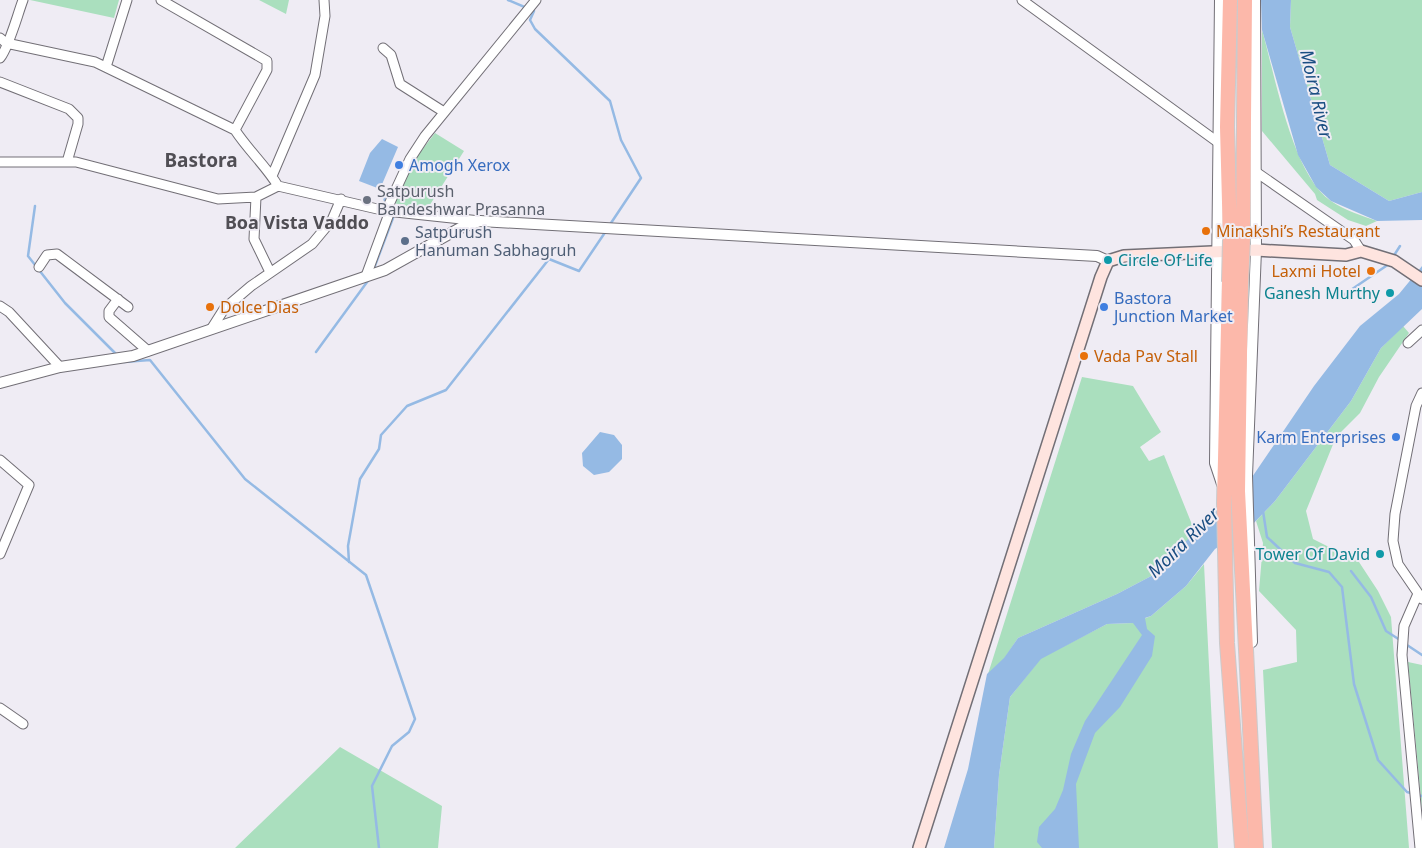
<svg xmlns="http://www.w3.org/2000/svg" width="1422" height="848" font-family="'Noto Sans',sans-serif">
	<rect width="100%" height="100%" fill="#efecf4"/>
	<path fill="#aadfbe" d="M 30,0 L 119,0 L 114,18 Z
		M 259,0 L 289,0 L 286,14 Z
		M 1291,0 L 1422,0 L 1422,192 L 1389,201 L 1330,165 L 1290,27 Z
		M 1262,30 C 1275,75 1292,175 1331,201 C 1344,210 1362,216 1377,221 L 1366,226 L 1348,220 L 1317,200 L 1315,194 L 1262,131 Z
		M 435,133 L 464,151 L 426,211 L 394,203 L 415,159 Z
		M 1403,326 L 1409,333 L 1379,377 L 1360,413 L 1336,437 L 1306,511 L 1313,539 L 1359,562 L 1378,591 L 1391,617 L 1409,848 L 1272,848 L 1263,670 L 1297,662 L 1296,630 L 1259,591 L 1263,543 L 1256,521 L 1275,501 L 1351,401 L 1381,348 Z
		M 1082,377 L 1133,386 L 1161,432 L 1140,447 L 1149,461 L 1164,455 L 1195,532 L 1157,573 L 1117,594 L 1018,638 L 1004,659 L 988,674 Z
		M 1204,564 L 1218,848 L 994,848 L 999,775 L 1010,697 L 1041,658 L 1107,624 L 1133,623 L 1151,616 L 1186,586 Z
		M 1408,662 L 1422,665 L 1422,809 Z
		M 340,747 L 442,806 L 438,848 L 235,848 Z"/>
	<path fill="#95bae4" d="M 1261,0 L 1291,0 L 1290,27 L 1330,165 L 1389,201 L 1422,192 L 1422,220 L 1377,221 L 1331,201 L 1316,187 L 1298,155 L 1262,30 Z
		M 382,139 L 398,147 L 380,189 L 359,181 L 370,153 Z
		M 1422,266 L 1422,309 L 1381,348 L 1351,401 L 1275,501 L 1251,526 L 1215,549 L 1186,586 L 1151,616 L 1145,618 L 1147,629 L 1155,636 L 1152,656 L 1120,707 L 1095,733 L 1076,784 L 1079,848 L 1042,848 L 1037,842 L 1039,827 L 1055,809 L 1063,790 L 1071,754 L 1085,721 L 1142,635 L 1133,623 L 1107,624 L 1041,659 L 1010,697 L 999,775 L 994,848 L 944,848 L 968,769 L 987,674 L 1004,658 L 1018,638 L 1117,594 L 1157,573 L 1208,517 L 1230,501 L 1248,483 L 1314,386 L 1360,326 L 1399,294 Z
		M 600,432 L 614,435 L 622,445 L 622,459 L 609,472 L 594,475 L 583,466 L 582,453 Z"/>
	<g fill="none" stroke-linecap="round" stroke-linejoin="round">
		<path stroke="#95bae4" stroke-width="2.5" d="M 508,0 L 534,11 L 530,20 L 535,29 L 610,101 L 621,140 L 641,178 L 609,226
			M 383,191 L 386,206
			M 35,206 L 28,256 L 65,303 L 117,355
			M 1393,257 L 1400,246
			M 373,271 L 393,218 L 391,215
			M 1339,298 L 1389,264
			M 316,352 L 370,278
			M 124,362 L 150,360 L 245,479 L 366,575 L 415,719 L 409,732 L 392,746 L 372,786 L 379,848
			M 1263,511 L 1267,537 L 1295,563 L 1329,572 L 1342,587 L 1354,684 L 1378,760 L 1407,792 L 1422,796
			M 349,562 L 348,546 L 360,479 L 379,449 L 381,435 L 407,406 L 446,390 L 549,259 L 579,271 L 606,231
			M 1351,571 L 1371,597 L 1386,631 L 1400,640
			M 1404,643 L 1422,655"/>
		<g stroke="#726f76" stroke-width="11">
			<path id="minor" d="M 161,0 L 267,61 L 267,70 L 235,130
				M 1022,0 L 1219,143
				M 0,38 L 6,43 L 95,62 L 235,130 C 248,150 266,166 278,186
				M 383,48 L 391,55 L 400,84 L 444,112
				M 0,58 C 9,47 17,16 23,0
				M 106,67 L 127,0
				M 0,82 L 69,109 L 78,118 L 78,124 L 67,162
				M 0,162 L 76,162 L 218,199 L 256,197 L 278,186 L 386,211 L 480,221
				M 1256,172 L 1354,240 L 1361,251
				M 272,176 L 315,75 L 325,16 L 324,0
				M 256,197 L 254,239 L 270,272
				M 386,211 L 410,159 L 425,136 L 536,0
				M 39,267 L 47,255 L 57,254 L 128,307
				M 366,276 L 390,211
				M 118,299 L 109,311 L 109,317 L 148,351
				M 0,306 L 9,312 L 60,367
				M 212,328 L 224,309 L 251,286 L 312,244 L 332,220 L 341,199
				M 1408,343 L 1422,330
				M 0,460 L 29,485 L 0,554
				M 1417,596 L 1404,626 L 1402,655 L 1420,848
				M 1422,599 L 1398,564 L 1393,541 L 1395,514 L 1416,406 L 1422,393
				M 0,708 L 23,724"/>
		</g>
		<g stroke="#726f76" stroke-width="12">
			<path id="tertiary" d="M 1220,0 L 1215,463 L 1222,484
				M 0,383 L 60,367 L 133,356 L 385,270 L 460,228 L 480,221 L 1097,256 L 1108,261
				M 1252,642 L 1247,476 L 1256,250 L 1255,0"/>
		</g>
		<g stroke="#726f76" stroke-width="14">
			<path id="secondary" d="M 919,848 L 1101,277 L 1108,261 L 1124,256 L 1256,250 L 1346,255 L 1361,251 L 1394,261 L 1422,280"/>
		</g>
		<g stroke="#cbcacb" stroke-width="16">
			<path id="trunk" d="M 1230,0 L 1227,127 L 1230,240
				M 1243,238 L 1245,0
				M 1229,282 L 1224,503 L 1227,643 L 1242,848
				M 1241,286 L 1238,491 L 1256,848"/>
		</g>
		<use href="#minor" stroke="#fff" stroke-width="9"/>
		<use href="#tertiary" stroke="#fff" stroke-width="10"/>
		<use href="#secondary" stroke="#fee4df" stroke-width="11"/>
		<use href="#trunk" stroke="#fcb8aa" stroke-width="14"/>
		<g stroke="#cbcacb" stroke-width="16" stroke-linecap="butt">
			<path id="trunk-bridge" d="M 1229,282 L 1230,240
				M 1241,286 L 1243,238"/>
		</g>
		<use href="#trunk-bridge" stroke="#fcb8aa" stroke-width="14"/>
	</g>
	<g fill="#3f7fe0" stroke="#efecf4" stroke-width="2">
		<circle cx="399" cy="165" r="5"/>
		<circle cx="1104" cy="307" r="5"/>
		<circle cx="1396" cy="437" r="5"/>
	</g>
	<circle fill="#6b7280" stroke="#efecf4" stroke-width="2" cx="367" cy="200" r="5"/>
	<g fill="#e8710a" stroke="#efecf4" stroke-width="2">
		<circle cx="1206" cy="231" r="5"/>
		<circle cx="1371" cy="271" r="5"/>
		<circle cx="210" cy="307" r="5"/>
		<circle cx="1084" cy="356" r="5"/>
	</g>
	<circle fill="#5c6f8a" stroke="#efecf4" stroke-width="2" cx="405" cy="241" r="5"/>
	<g fill="#0f9aa8" stroke="#efecf4" stroke-width="2">
		<circle cx="1108" cy="260" r="5"/>
		<circle cx="1390" cy="293" r="5"/>
		<circle cx="1380" cy="554" r="5"/>
	</g>
	<g text-anchor="middle" dominant-baseline="central" stroke-width="4" stroke-linejoin="round" paint-order="stroke">
		<g font-size="16" fill="#366cbe" stroke="#efecf4" text-anchor="start">
			<text x="409" y="165">Amogh Xerox</text>
			<text x="1114" y="298">Bastora<tspan x="1114" dy="18">Junction Market</tspan></text>
			<text x="1386" y="437" text-anchor="end">Karm Enterprises</text>
		</g>
		<g font-size="16" fill="#5b616d" stroke="#efecf4" text-anchor="start">
			<text x="377" y="191">Satpurush<tspan x="377" dy="18">Bandeshwar Prasanna</tspan></text>
		</g>
		<g font-size="16" fill="#c56008" stroke="#efecf4" text-anchor="start">
			<text x="1216" y="231">Minakshi’s Restaurant</text>
			<text x="1361" y="271" text-anchor="end">Laxmi Hotel</text>
			<text x="220" y="307">Dolce Dias</text>
			<text x="1094" y="356">Vada Pav Stall</text>
		</g>
		<g font-size="16" fill="#4e5e75" stroke="#efecf4" text-anchor="start">
			<text x="415" y="232">Satpurush<tspan x="415" dy="18">Hanuman Sabhagruh</tspan></text>
		</g>
		<g font-size="16" fill="#0d838f" stroke="#efecf4" text-anchor="end">
			<text x="1118" y="260" text-anchor="start">Circle Of Life</text>
			<text x="1380" y="293">Ganesh Murthy</text>
			<text x="1370" y="554">Tower Of David</text>
		</g>
		<g font-size="18" font-style="italic" fill="#1a4e82" stroke="#efecf4">
			<text transform="translate(1317 94) rotate(77)">Moira River</text>
			<text transform="translate(1183 542) rotate(-44)">Moira River</text>
		</g>
		<g font-size="18" font-weight="bold" fill="#504e54" stroke="#efecf4">
			<text x="297" y="222">Boa Vista Vaddo</text>
		</g>
		<g font-size="19" font-weight="bold" fill="#504e54" stroke="#efecf4">
			<text x="201" y="160">Bastora</text>
		</g>
	</g>
</svg>
